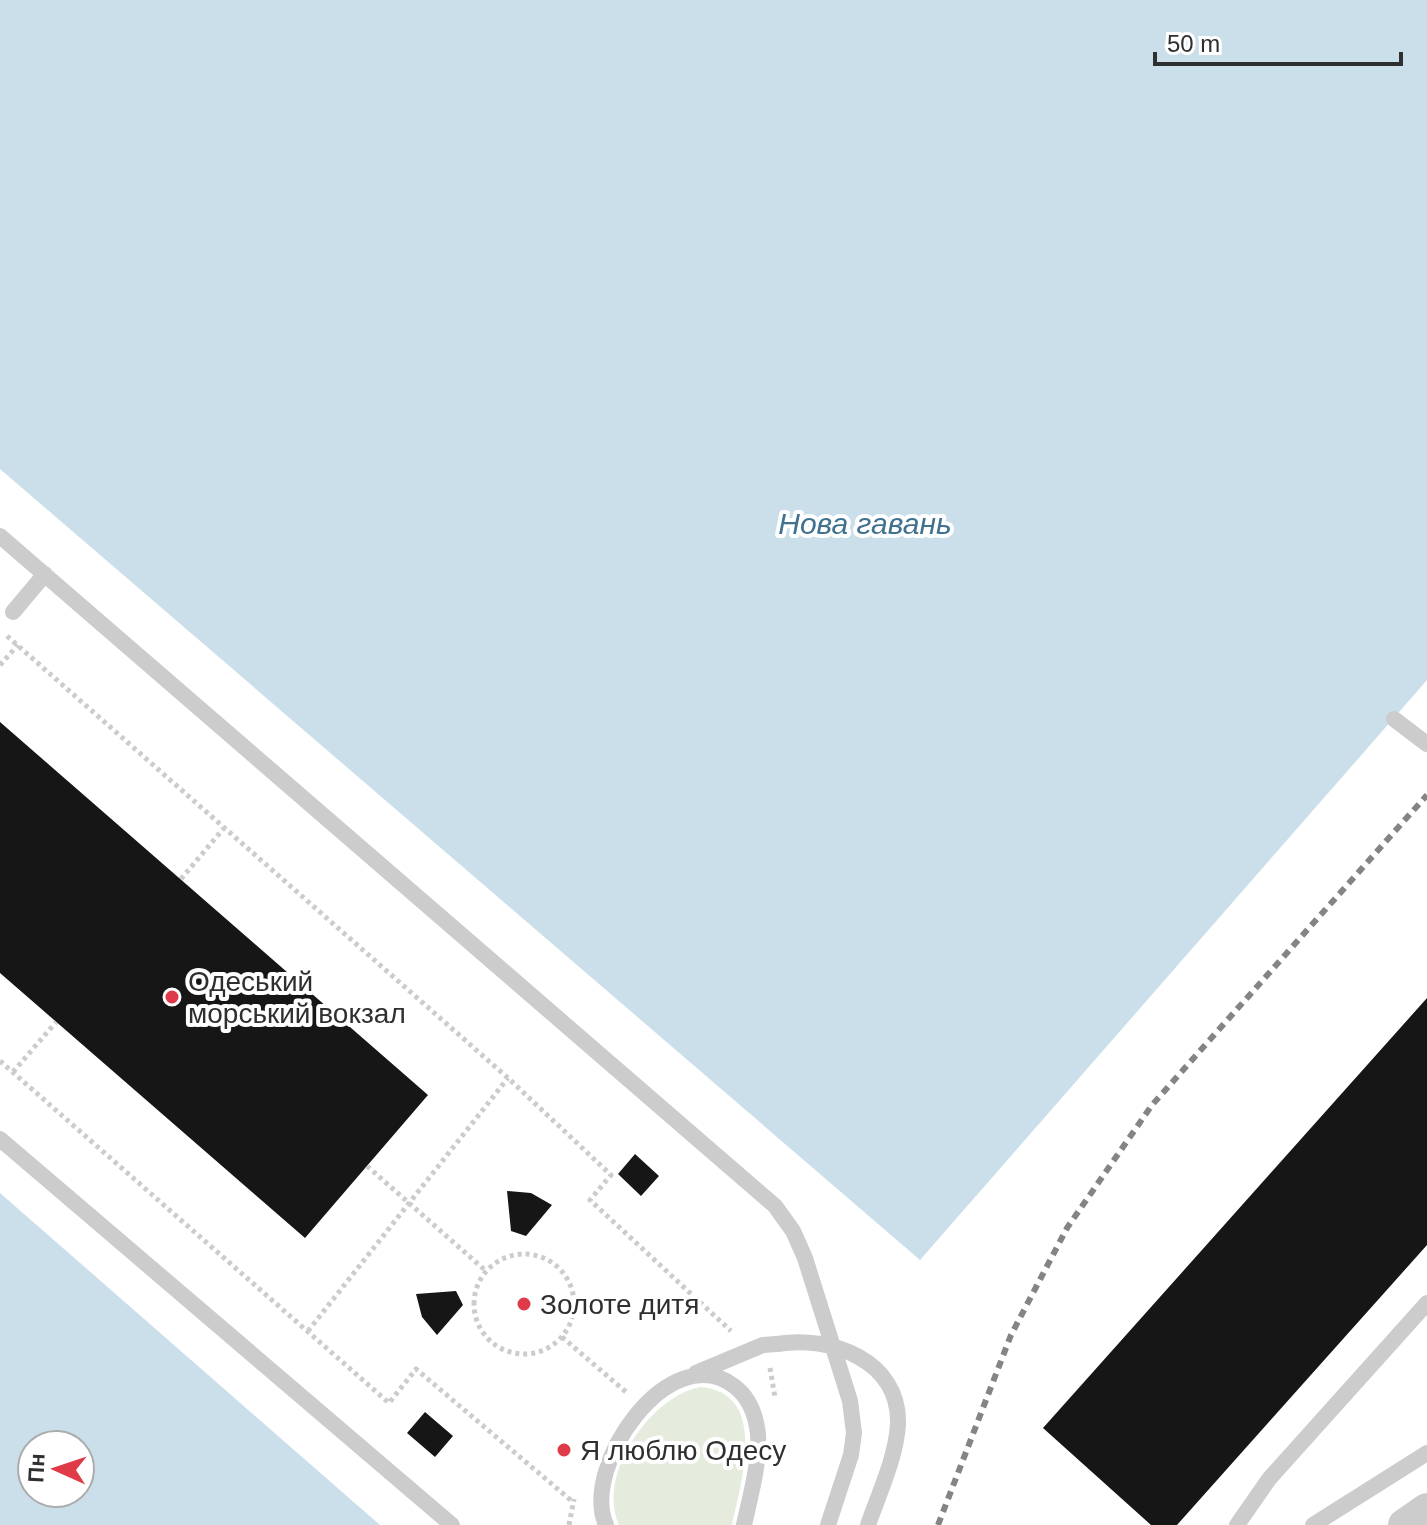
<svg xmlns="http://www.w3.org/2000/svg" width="1427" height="1525" font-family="Helvetica,sans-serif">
	<rect width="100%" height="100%" fill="#fff"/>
	<path fill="#e5ecde" d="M 701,1387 C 769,1393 741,1482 732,1525 L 619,1525 C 596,1476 651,1395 701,1387 Z"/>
	<path fill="#cbdfeb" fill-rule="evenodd" d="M 0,0 L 1427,0 L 1427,680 L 920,1260 L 0,469 Z
		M 0,1193 L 380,1525 L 0,1525 ZM 32,1445 L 80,1445 L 80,1493 L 32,1493 Z"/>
	<path fill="#161616" d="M 0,722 L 428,1095 L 305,1238 L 0,973 Z
		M 1427,998 L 1427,1245 L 1177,1525 L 1151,1525 L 1043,1428 Z
		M 635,1154 L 659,1176 L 641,1196 L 618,1174 Z
		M 507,1191 L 531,1193 L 552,1205 L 526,1236 L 511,1231 Z
		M 456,1291 L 463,1305 L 437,1335 L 422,1317 L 416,1294 Z
		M 425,1412 L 453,1436 L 435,1457 L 407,1433 Z"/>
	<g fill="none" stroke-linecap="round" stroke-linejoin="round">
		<path stroke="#ccc" stroke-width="5" stroke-dasharray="4 4" stroke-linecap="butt" d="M 7,636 L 508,1078 L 611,1175 L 590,1200 L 731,1331
			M 0,665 L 18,645
			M 181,879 L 224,828
			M 0,1061 L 389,1403 L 416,1369 L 573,1502
			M 13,1072 L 56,1022
			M 367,1166 L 486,1271
			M474 1304a50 50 0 1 1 100 0a50 50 0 1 1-100 0Z
			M 308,1331 L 508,1078
			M 562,1337 L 626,1392
			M 770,1368 L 775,1397
			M 569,1525 L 574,1499"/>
		<path stroke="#ccc" stroke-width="16" d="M 0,536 L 775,1206 L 793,1231 L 805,1258 L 850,1401 L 854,1433 L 851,1455 L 828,1525
			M 13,612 L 45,574
			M 1394,719 L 1427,744
			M 0,1139 L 452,1525
			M 696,1373 L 763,1345 L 777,1344
			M 606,1525 C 580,1466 670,1337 734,1386 C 749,1397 756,1416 758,1434 C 760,1463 750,1497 744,1525
			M 1237,1525 L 1269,1479 L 1427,1303
			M 1313,1525 L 1427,1453"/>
		<path stroke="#ccc" stroke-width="32" d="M 1404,1525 L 1427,1509"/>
		<path stroke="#848484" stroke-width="6" stroke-dasharray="8 6" stroke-linecap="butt" d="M 938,1525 L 1011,1335 L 1067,1228 L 1152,1105 L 1427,795"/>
		<path stroke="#ccc" stroke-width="16" d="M 777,1344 C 830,1335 900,1360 898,1424 C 896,1458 879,1493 868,1525"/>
	</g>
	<g fill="#de3a47" stroke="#fff" stroke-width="3">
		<circle cx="172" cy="997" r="8"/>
		<circle cx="524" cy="1304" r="8"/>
		<circle cx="564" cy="1450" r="8"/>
	</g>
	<g text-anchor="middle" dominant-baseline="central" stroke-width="8" stroke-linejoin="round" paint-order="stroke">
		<g font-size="28" fill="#2f2f2f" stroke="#fff" text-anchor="start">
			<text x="188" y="981">Одеський<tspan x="188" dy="32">морський вокзал</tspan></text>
			<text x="540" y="1304">Золоте дитя</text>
			<text x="580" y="1450">Я люблю Одесу</text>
		</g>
		<g font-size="30" font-style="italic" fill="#40718f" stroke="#fff">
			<text x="865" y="523">Нова гавань</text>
		</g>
	</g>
	<g transform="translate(56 1469) rotate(273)"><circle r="38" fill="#ffffff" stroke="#acacac" stroke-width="2"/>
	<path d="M0-6L14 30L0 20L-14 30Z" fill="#de3a47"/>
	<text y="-12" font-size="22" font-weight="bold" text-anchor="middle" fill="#2f2f2f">Пн</text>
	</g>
	<path d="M1155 52v12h246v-12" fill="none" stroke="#2f2f2f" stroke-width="4"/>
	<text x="1167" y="52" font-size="24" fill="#2f2f2f" stroke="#ffffff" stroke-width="6" paint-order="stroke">50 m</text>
</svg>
